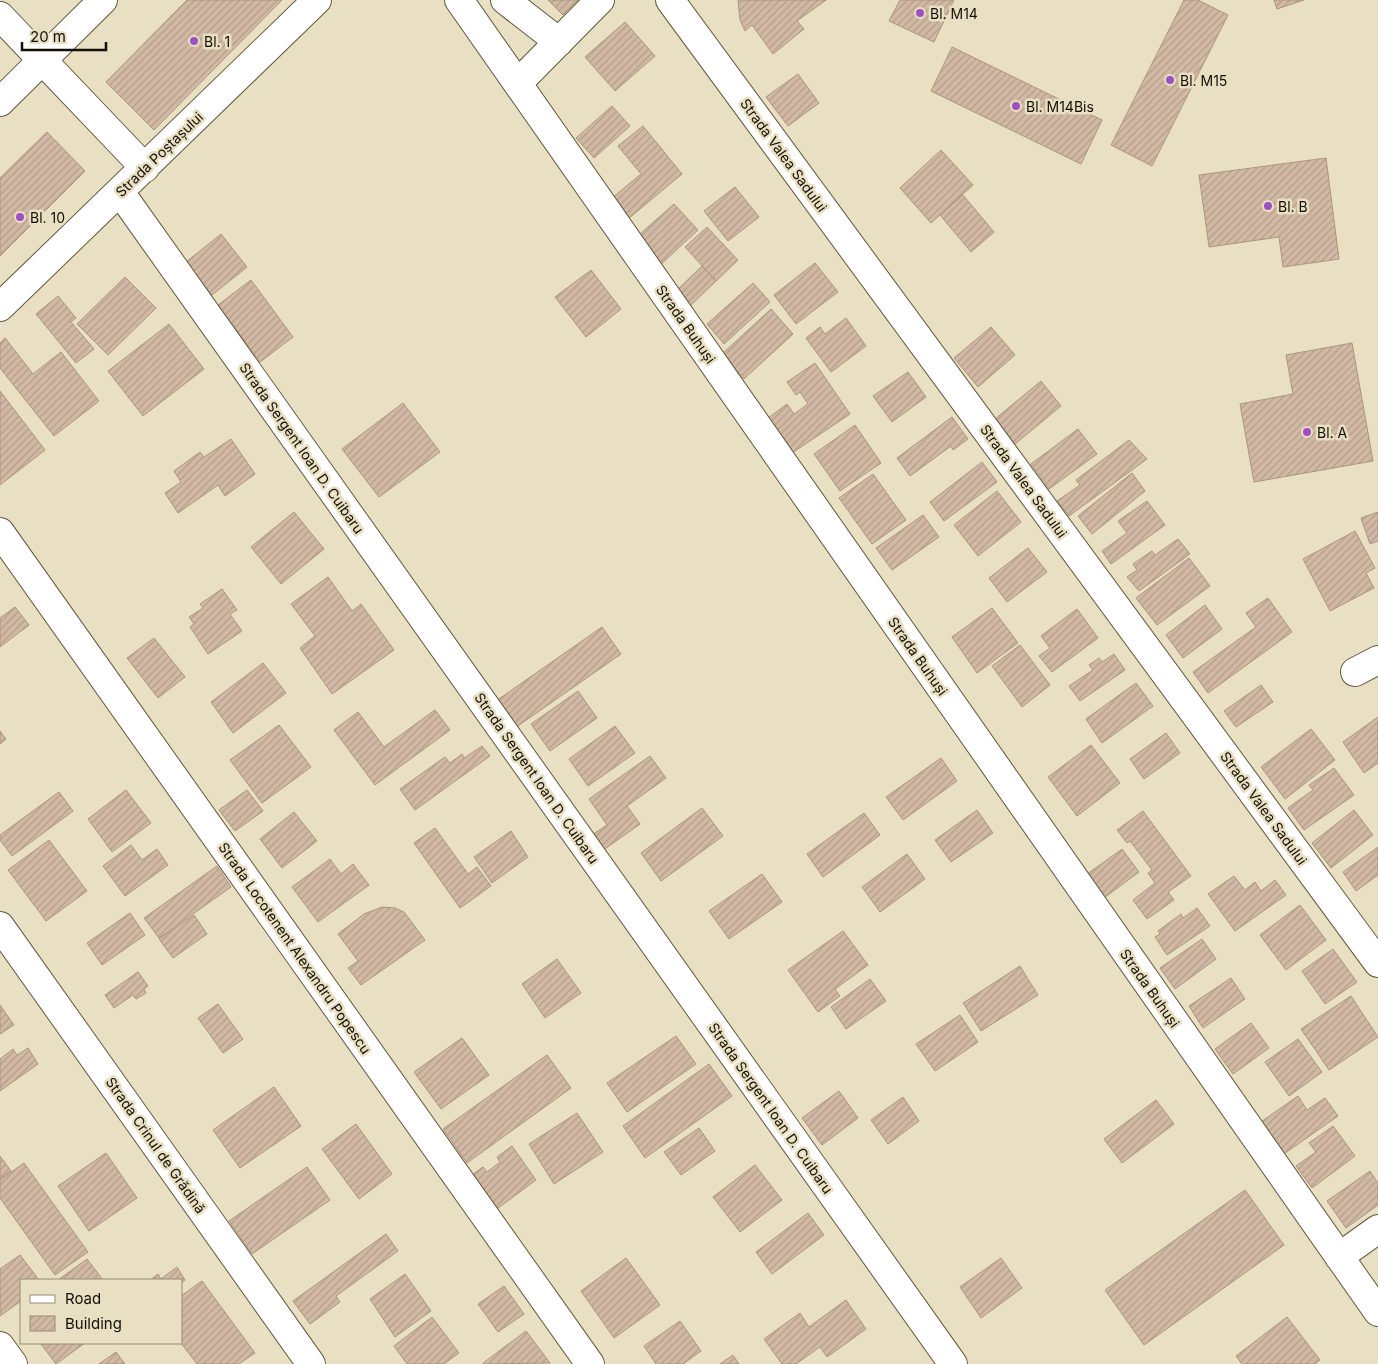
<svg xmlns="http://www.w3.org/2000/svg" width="1378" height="1364" font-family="Inter,sans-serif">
	<defs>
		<pattern id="building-hatch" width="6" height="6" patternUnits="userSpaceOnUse" patternTransform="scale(1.25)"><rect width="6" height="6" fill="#d1b9a3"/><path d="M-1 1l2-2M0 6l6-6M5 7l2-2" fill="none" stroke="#b29e8b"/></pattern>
	</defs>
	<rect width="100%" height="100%" fill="#e9dfc2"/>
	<path fill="url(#building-hatch)" stroke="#ac9580" d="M 187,0 L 282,0 L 154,130 L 106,82 Z
		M 548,0 L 578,0 L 563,15 Z
		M 738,0 L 826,0 L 797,21 L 804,29 L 773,54 L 752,25 L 745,31 L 740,20 Z
		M 900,0 L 954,0 L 934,42 L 889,21 Z
		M 1184,0 L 1198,0 L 1228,15 L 1152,166 L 1111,145 Z
		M 1274,0 L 1304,0 L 1277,9 Z
		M 625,22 L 655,56 L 615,91 L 585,57 Z
		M 952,47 L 1102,120 L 1081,164 L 931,91 Z
		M 798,74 L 819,103 L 788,126 L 766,97 Z
		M 612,106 L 630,126 L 594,158 L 576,138 Z
		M 643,126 L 682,174 L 628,219 L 612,198 L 641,174 L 618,146 Z
		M 47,132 L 85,171 L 0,256 L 0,178 Z
		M 941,150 L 973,185 L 931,223 L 900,188 Z
		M 1326,158 L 1339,259 L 1283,267 L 1279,237 L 1209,247 L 1199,175 Z
		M 735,187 L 759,217 L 728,241 L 704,211 Z
		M 963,195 L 994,232 L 971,252 L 940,215 Z
		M 674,204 L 698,230 L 656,269 L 631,242 Z
		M 707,227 L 738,260 L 716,281 L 685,247 Z
		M 221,234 L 247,267 L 212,295 L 186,262 Z
		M 815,263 L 838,292 L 796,324 L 774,295 Z
		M 702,266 L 716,281 L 688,308 L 674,293 Z
		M 591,270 L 621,309 L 586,337 L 555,297 Z
		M 125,277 L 156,308 L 108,355 L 77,324 Z
		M 251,280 L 293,337 L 260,362 L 218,305 Z
		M 753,283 L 770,302 L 724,344 L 707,324 Z
		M 58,296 L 76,318 L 71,322 L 94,349 L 76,363 L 36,314 Z
		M 771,309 L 793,334 L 744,379 L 722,354 Z
		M 846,318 L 866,346 L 831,372 L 806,338 L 820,327 L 825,334 Z
		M 169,324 L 204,369 L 143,416 L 108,371 Z
		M 991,327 L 1015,355 L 978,387 L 954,358 Z
		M 5,338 L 33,374 L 61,352 L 99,401 L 54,436 L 0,368 L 0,343 Z
		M 1352,343 L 1373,461 L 1254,482 L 1240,404 L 1293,394 L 1286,355 Z
		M 815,363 L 850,414 L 792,453 L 768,418 L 787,404 L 794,414 L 808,404 L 800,392 L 796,395 L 787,382 Z
		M 908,372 L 926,397 L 892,422 L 873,396 Z
		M 1041,381 L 1061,406 L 1015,444 L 995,419 Z
		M 0,391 L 45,450 L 0,485 Z
		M 403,403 L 440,452 L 379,497 L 342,449 Z
		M 952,417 L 968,439 L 953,450 L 951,446 L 910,476 L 897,458 Z
		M 855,425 L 881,463 L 840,491 L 814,454 Z
		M 1078,429 L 1097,454 L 1049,489 L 1031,464 Z
		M 231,439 L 255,474 L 225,496 L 218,485 L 178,513 L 165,493 L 181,482 L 174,471 L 200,452 L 204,457 Z
		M 1129,440 L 1147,459 L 1069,516 L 1057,501 L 1080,485 L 1076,480 Z
		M 982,462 L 997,482 L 944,521 L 930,502 Z
		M 1132,473 L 1145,491 L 1092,534 L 1078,516 Z
		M 873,474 L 906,520 L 872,544 L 839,498 Z
		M 997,491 L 1021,522 L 978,556 L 954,525 Z
		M 1147,501 L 1165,525 L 1111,564 L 1102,551 L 1127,533 L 1118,521 Z
		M 294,512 L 324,549 L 281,584 L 251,547 Z
		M 1378,512 L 1378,541 L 1370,544 L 1361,518 Z
		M 923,515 L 939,537 L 892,570 L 876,548 Z
		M 1355,531 L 1375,568 L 1366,573 L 1374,588 L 1330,611 L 1303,559 Z
		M 1178,539 L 1190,554 L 1139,591 L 1127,577 L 1137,570 L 1133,564 L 1152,551 L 1155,555 Z
		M 1028,548 L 1047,572 L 1007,602 L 989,578 Z
		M 1189,558 L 1210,586 L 1157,625 L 1136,598 Z
		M 328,577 L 352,611 L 361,604 L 394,650 L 332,694 L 300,648 L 315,636 L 291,604 Z
		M 222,589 L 237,610 L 230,614 L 242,631 L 208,654 L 190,627 L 194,624 L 189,617 L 203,608 L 200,604 Z
		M 1268,598 L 1292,632 L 1208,693 L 1193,672 L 1256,627 L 1246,613 Z
		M 1205,605 L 1222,629 L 1183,658 L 1166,635 Z
		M 15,607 L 29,625 L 0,647 L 0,618 Z
		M 992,608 L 1018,643 L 977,673 L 952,637 Z
		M 1077,609 L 1098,638 L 1052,672 L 1039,656 L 1050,648 L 1041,636 Z
		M 602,627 L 621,654 L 515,728 L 496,701 Z
		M 154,638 L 185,677 L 158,698 L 127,658 Z
		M 1020,645 L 1050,685 L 1022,707 L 992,666 Z
		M 1114,654 L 1125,670 L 1080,701 L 1069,686 L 1093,670 L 1089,665 L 1099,658 L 1102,662 Z
		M 263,663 L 286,693 L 233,733 L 211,702 Z
		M 1136,683 L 1153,706 L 1102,743 L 1086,719 Z
		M 1261,685 L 1273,702 L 1236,727 L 1224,711 Z
		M 578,691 L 597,718 L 550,751 L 531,724 Z
		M 435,710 L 450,730 L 375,785 L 334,730 L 358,712 L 384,747 Z
		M 1378,717 L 1378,763 L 1364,773 L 1343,742 Z
		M 279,725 L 311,767 L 262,803 L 230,760 Z
		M 615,726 L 635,753 L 588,786 L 569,759 Z
		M 1311,729 L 1335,760 L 1285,799 L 1261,767 Z
		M 0,731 L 6,739 L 0,744 Z
		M 1166,733 L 1180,753 L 1144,779 L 1130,759 Z
		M 1091,745 L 1120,783 L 1077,816 L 1048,777 Z
		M 482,746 L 490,756 L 415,810 L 400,789 L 445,757 L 450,763 L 462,754 L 464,758 Z
		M 650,756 L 666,778 L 627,806 L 640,824 L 602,851 L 592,835 L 607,825 L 589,799 Z
		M 941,758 L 957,781 L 903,820 L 886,797 Z
		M 1334,768 L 1354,795 L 1304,830 L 1288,808 L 1313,790 L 1309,785 Z
		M 126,790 L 151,823 L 112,852 L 88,819 Z
		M 247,790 L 263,811 L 235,831 L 219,810 Z
		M 59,792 L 73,811 L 12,856 L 0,840 L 0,835 Z
		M 702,808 L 723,836 L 661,881 L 641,853 Z
		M 977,810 L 993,833 L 951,862 L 935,840 Z
		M 1354,810 L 1373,835 L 1331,868 L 1312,843 Z
		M 1143,811 L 1191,876 L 1168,892 L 1174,900 L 1147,919 L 1133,900 L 1155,883 L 1148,873 L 1152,870 L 1130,841 L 1127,843 L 1117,830 Z
		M 294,812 L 317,841 L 282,868 L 260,839 Z
		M 864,813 L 880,835 L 823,877 L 807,854 Z
		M 435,828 L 468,874 L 477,867 L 491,886 L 460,908 L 414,843 Z
		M 511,831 L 528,857 L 492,883 L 474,857 Z
		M 49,840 L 87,891 L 46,921 L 8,870 Z
		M 131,845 L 142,860 L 157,849 L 168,865 L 125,896 L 103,866 Z
		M 1378,847 L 1378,875 L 1356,891 L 1343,872 Z
		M 1122,849 L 1139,872 L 1100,901 L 1083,877 Z
		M 907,854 L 925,879 L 880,912 L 862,887 Z
		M 330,859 L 341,874 L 353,864 L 369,885 L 318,922 L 292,887 Z
		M 217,866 L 231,887 L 159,938 L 144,918 Z
		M 762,874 L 782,902 L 729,939 L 709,911 Z
		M 1234,876 L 1245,890 L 1255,882 L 1261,891 L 1275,880 L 1286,895 L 1235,931 L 1208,894 Z
		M 1300,905 L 1326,940 L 1286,970 L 1260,935 Z
		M 382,907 L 395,908 L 404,912 L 425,940 L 361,985 L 348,968 L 358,961 L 338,934 L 364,914 Z
		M 1197,908 L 1210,926 L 1167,955 L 1155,937 L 1160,934 L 1158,931 L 1181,914 L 1183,918 Z
		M 130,913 L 145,935 L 102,965 L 87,943 Z
		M 194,915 L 207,934 L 173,958 L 159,939 Z
		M 843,931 L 868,965 L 835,989 L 840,996 L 818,1012 L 788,970 Z
		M 1202,939 L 1216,959 L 1175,989 L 1160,968 Z
		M 1333,949 L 1357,982 L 1325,1004 L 1302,971 Z
		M 557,959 L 581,993 L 545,1018 L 522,984 Z
		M 1020,966 L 1038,995 L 981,1031 L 963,1003 Z
		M 138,972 L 148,986 L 144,989 L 146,993 L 136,999 L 133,995 L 114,1008 L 105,995 Z
		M 1231,978 L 1245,999 L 1203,1028 L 1189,1006 Z
		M 870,979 L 886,1001 L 846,1029 L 831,1007 Z
		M 1351,996 L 1378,1037 L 1329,1070 L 1301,1029 Z
		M 218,1004 L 243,1039 L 223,1053 L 198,1018 Z
		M 0,1005 L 14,1025 L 0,1034 Z
		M 960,1015 L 978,1042 L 935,1071 L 916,1044 Z
		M 1251,1023 L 1269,1048 L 1233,1074 L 1215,1049 Z
		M 676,1036 L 696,1064 L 627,1112 L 607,1083 Z
		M 462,1038 L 489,1075 L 441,1109 L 414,1072 Z
		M 1298,1039 L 1322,1072 L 1289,1096 L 1265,1062 Z
		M 28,1048 L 38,1064 L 0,1091 L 0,1059 L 13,1049 L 17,1055 Z
		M 547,1055 L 571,1088 L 467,1163 L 443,1129 Z
		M 709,1064 L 732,1096 L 645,1158 L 623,1126 Z
		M 274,1087 L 301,1126 L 240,1168 L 213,1130 Z
		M 839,1091 L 858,1118 L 822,1145 L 802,1118 Z
		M 1298,1096 L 1307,1110 L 1325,1098 L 1338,1116 L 1281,1156 L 1258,1124 Z
		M 903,1097 L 919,1121 L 888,1144 L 871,1120 Z
		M 1156,1100 L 1174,1124 L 1122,1163 L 1104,1139 Z
		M 577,1113 L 603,1152 L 554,1184 L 529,1144 Z
		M 356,1124 L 392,1174 L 359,1199 L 322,1149 Z
		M 1333,1126 L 1355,1156 L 1312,1188 L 1296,1166 L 1316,1152 L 1309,1143 Z
		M 699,1128 L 715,1151 L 681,1175 L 664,1152 Z
		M 512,1146 L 536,1180 L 494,1211 L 469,1177 L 483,1167 L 487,1172 L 500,1162 L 497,1157 Z
		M 106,1153 L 137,1198 L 89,1231 L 58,1186 Z
		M 0,1156 L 11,1171 L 0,1179 Z
		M 24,1163 L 88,1252 L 55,1275 L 0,1198 L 0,1180 Z
		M 755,1165 L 782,1200 L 740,1232 L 713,1197 Z
		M 307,1167 L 330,1200 L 252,1254 L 229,1221 Z
		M 1370,1171 L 1378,1183 L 1378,1205 L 1346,1228 L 1327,1201 Z
		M 1245,1190 L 1284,1245 L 1144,1345 L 1105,1290 Z
		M 808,1213 L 824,1235 L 772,1274 L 756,1252 Z
		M 386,1234 L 398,1251 L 336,1296 L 340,1302 L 310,1324 L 293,1301 Z
		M 20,1255 L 39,1280 L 21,1280 L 21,1301 L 0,1316 L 0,1269 Z
		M 626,1258 L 660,1305 L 614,1338 L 581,1291 Z
		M 1001,1258 L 1022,1288 L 981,1318 L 960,1287 Z
		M 87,1259 L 103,1280 L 58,1280 Z
		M 177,1267 L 185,1280 L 181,1283 L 181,1280 L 150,1280 L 158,1274 L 161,1279 Z
		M 405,1274 L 431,1311 L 395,1337 L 370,1299 Z
		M 202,1281 L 255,1353 L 239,1364 L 197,1364 L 181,1343 L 181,1296 Z
		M 504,1286 L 524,1314 L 498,1332 L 478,1304 Z
		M 846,1300 L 866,1329 L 827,1357 L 820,1347 L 796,1364 L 782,1364 L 764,1339 L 800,1313 L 809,1327 Z
		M 432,1317 L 459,1353 L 444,1364 L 407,1364 L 394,1346 Z
		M 1287,1317 L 1320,1360 L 1315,1364 L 1242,1364 L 1236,1356 Z
		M 680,1321 L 701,1351 L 683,1364 L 656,1364 L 644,1346 Z
		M 526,1331 L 550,1363 L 483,1364 L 483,1363 Z
		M 43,1343 L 85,1343 L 56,1364 L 41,1344 Z
		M 116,1352 L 125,1364 L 99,1364 Z
		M 733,1355 L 739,1364 L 720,1364 Z"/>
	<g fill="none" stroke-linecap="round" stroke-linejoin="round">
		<g stroke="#61593f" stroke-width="30">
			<path id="minor" d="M 459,0 L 1378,1312
				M 505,0 L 559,42
				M 670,0 L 1378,963
				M 0,16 L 145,168
				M 518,83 L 600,0
				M 0,102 L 103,0
				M 120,192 L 953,1364
				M 0,307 L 317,0
				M 0,532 L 590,1364
				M 1355,672 L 1378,660
				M 0,926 L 311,1364
				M 1339,1257 L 1378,1229
				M 0,1346 L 13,1364"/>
		</g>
		<use href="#minor" stroke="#fff" stroke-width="28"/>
	</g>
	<g fill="#9d50c1" stroke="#e9dfc2" stroke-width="2">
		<circle cx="920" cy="13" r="5"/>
		<circle cx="194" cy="41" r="5"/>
		<circle cx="1170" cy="80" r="5"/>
		<circle cx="1016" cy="106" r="5"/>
		<circle cx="1268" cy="206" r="5"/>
		<circle cx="20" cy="217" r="5"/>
		<circle cx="1307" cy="432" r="5"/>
	</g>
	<g text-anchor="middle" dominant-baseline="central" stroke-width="5" stroke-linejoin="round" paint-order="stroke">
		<g font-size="14" fill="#120f05" stroke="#e9dfc2" text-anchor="start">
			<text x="930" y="13">Bl. M14</text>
			<text x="204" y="41">Bl. 1</text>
			<text x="1180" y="80">Bl. M15</text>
			<text x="1026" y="106">Bl. M14Bis</text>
			<text x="1278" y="206">Bl. B</text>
			<text x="30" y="217">Bl. 10</text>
			<text x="1317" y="432">Bl. A</text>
		</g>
		<g font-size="14" fill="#120f05" stroke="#e9dfc2">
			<text transform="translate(159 154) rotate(-44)">Strada Poștașului</text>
			<text transform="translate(784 155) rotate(54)">Strada Valea Sadului</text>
			<text transform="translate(686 324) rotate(55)">Strada Buhuși</text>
			<text transform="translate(302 448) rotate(55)">Strada Sergent Ioan D. Cuibaru</text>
			<text transform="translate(1024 481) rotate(54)">Strada Valea Sadului</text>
			<text transform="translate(918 656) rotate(55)">Strada Buhuși</text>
			<text transform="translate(537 778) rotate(55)">Strada Sergent Ioan D. Cuibaru</text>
			<text transform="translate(1264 808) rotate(54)">Strada Valea Sadului</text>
			<text transform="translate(295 948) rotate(55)">Strada Locotenent Alexandru Popescu</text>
			<text transform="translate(1150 988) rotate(55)">Strada Buhuși</text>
			<text transform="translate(771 1108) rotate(55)">Strada Sergent Ioan D. Cuibaru</text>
			<text transform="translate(156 1145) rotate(55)">Strada Crinul de Grădină</text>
		</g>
	</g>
	<rect x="20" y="1279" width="162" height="65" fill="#e9dfc2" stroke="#938c76"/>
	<rect x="30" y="1295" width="25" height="8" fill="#ffffff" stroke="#938c76"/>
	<text x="65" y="1304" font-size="15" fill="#120f05">Road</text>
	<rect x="30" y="1316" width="25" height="15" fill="url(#building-hatch)" stroke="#938c76"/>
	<text x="65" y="1329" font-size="15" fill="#120f05">Building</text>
	<path d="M22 42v8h84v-8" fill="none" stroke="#120f05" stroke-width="2.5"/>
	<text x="30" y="42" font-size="15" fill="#120f05" stroke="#e9dfc2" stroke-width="4" paint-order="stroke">20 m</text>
</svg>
